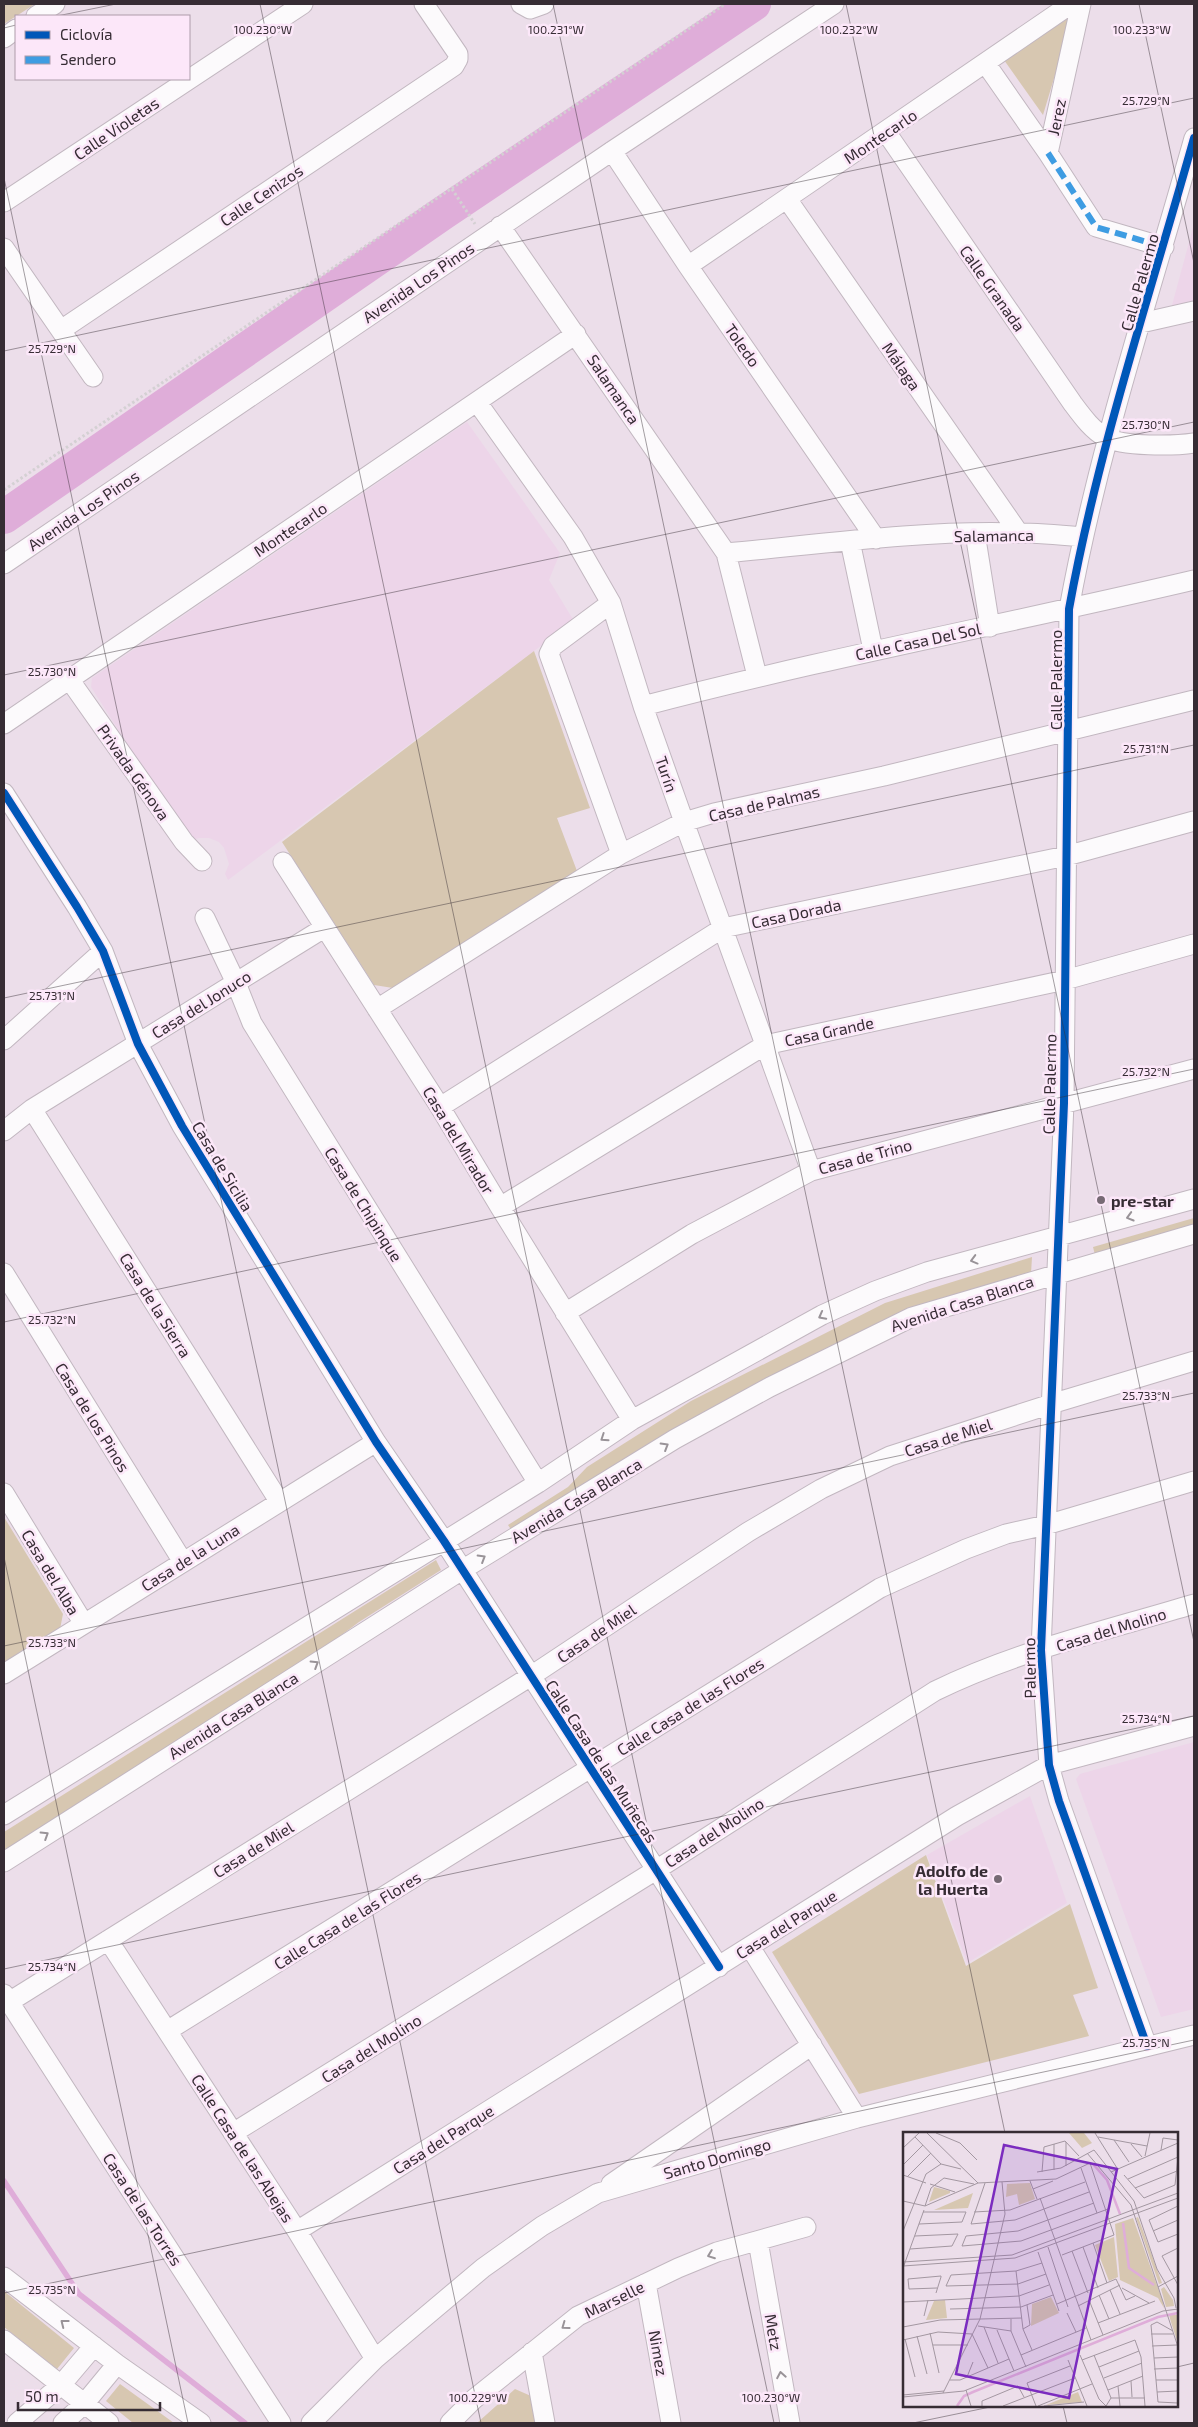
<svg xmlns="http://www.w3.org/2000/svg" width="1198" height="2427" font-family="'Exo 2',sans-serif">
	<rect width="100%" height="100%" fill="#ecdeea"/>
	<path fill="#edd5e9" d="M 1194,224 L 1194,303 L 1171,309 Z
		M 467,422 L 560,553 L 549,580 L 574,621 L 228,880 L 225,874 L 229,864 L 224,848 L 219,842 L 209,838 L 199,838 L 189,841 L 91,687 L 92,678 Z
		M 1194,1742 L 1194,2009 L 1161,2017 L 1076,1779 L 1080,1774 Z
		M 1030,1796 L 1067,1903 L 967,1963 L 927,1855 Z"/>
	<path fill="#d7c7b1" d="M 4,4 L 35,4 L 4,24 Z
		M 1073,15 L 1043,115 L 1004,60 Z
		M 534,651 L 590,808 L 557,818 L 577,871 L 393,988 L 374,985 L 282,842 Z
		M 1194,1218 L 1194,1227 L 1095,1255 L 1093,1247 Z
		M 1032,1257 L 1031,1274 L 907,1312 L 512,1531 L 508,1525 L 568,1487 L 587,1467 L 691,1401 L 885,1303 Z
		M 4,1517 L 63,1614 L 60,1629 L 4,1664 Z
		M 436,1560 L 441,1570 L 359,1622 L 301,1665 L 4,1851 L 4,1832 Z
		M 926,1855 L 966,1966 L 1070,1904 L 1098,1988 L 1073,1995 L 1089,2036 L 859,2094 L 772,1952 Z
		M 4,2291 L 74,2348 L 57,2369 L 4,2327 Z
		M 120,2384 L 174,2423 L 133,2423 L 106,2401 Z
		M 515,2389 L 531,2396 L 536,2423 L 477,2423 Z"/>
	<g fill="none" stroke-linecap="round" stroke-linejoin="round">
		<path stroke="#dfadd9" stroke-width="5.5" d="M 4,2181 L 79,2294 L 245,2423"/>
		<path stroke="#dfadd9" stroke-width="34" d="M 4,517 L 443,213 L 754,4"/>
		<g stroke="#c2b7c0" stroke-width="21">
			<path id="minor" d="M 521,4 L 530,9 L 544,4
				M 36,16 L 55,4
				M 4,38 L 16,29
				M 986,64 L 1048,153 L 1096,227 L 1164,247
				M 886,132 L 1073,404 C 1082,416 1092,430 1105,437 C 1123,447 1174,446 1194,443
				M 612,151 L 688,266 L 876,539
				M 1048,153 L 1081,4
				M 787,199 L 1018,532
				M 4,202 L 303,4
				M 500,226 L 726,553 L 757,676
				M 4,248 L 93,377
				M 688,266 L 1071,4
				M 1141,323 L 1194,311
				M 61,330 L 454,66 L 458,59 L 458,54 L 424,4
				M 477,402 L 573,537 L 611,603 L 643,706 L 684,822 L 811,1171
				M 975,533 L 990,627
				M 850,541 L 873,650
				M 726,553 C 822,544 921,530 1018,533 C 1039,533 1061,535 1082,537
				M 4,564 L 612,151 L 834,4
				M 611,603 L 553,646 L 549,654 L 621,854
				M 69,679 L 184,842 L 202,861
				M 643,706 C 826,658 1011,623 1194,580
				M 4,724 L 576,334
				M 4,793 L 77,907 L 103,951 L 138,1044 L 182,1126 L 376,1442 L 444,1541 L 719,1967
				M 283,862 L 440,1107 L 500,1207 L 632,1420
				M 205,918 L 236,983 L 252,1023 L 538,1483
				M 377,1009 L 621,854 L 684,822 L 714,813 L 884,776 L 1194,700
				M 4,1040 L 103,951
				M 440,1107 L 723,928 L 1066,856 L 1194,821
				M 32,1109 L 279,1501
				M 4,1131 L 32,1109 L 324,928
				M 500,1207 L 765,1045 L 1065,980 L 1194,944
				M 4,1273 L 183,1562
				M 565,1313 L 692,1234 L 811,1171 L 1194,1069
				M 4,1493 L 84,1624
				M 4,1674 L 376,1442
				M 4,1815 L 538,1483 L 632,1420 L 822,1315 L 875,1291 L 927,1272 L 1194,1199
				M 4,1862 L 462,1570 L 675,1439 L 770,1387 L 912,1317 L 1194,1234
				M 108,1940 L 297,2231 L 375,2359
				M 750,1947 L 857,2118
				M 4,1994 L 281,2423
				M 9,2002 L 531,1676 L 748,1532 L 821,1489 L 890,1456 L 1051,1404 L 1194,1361
				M 167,2031 L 880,1588 L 966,1549 L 1006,1534 L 1046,1525 L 1194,1481
				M 1147,2046 L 1059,1801 L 1049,1765 L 1041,1650 L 1064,1103 L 1069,609 C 1098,449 1150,295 1194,138
				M 233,2133 L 656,1870 L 935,1691 C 1016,1651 1108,1630 1194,1604
				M 611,2184 L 812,2045
				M 297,2231 L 957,1816 L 1049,1765 L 1194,1726
				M 758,2241 L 790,2423
				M 4,2277 L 117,2364 L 201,2423
				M 646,2283 L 671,2423
				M 4,2340 L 109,2423
				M 532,2352 L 545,2423
				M 17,2423 L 61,2385 L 94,2346
				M 63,2423 L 84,2404 L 117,2364
				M 311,2423 L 375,2359 L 483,2268 L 542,2226 L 598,2193 L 857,2118 L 1194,2035
				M 450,2423 L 474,2399 L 578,2316 L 678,2268 L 717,2252 L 806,2227"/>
		</g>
		<path stroke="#d4d0d3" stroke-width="3" stroke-dasharray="2.5 2.5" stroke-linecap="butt" d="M 452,189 L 475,224
			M 4,490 C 243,327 485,167 725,4"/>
		<use href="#minor" stroke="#fcfafc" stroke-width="19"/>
		<path stroke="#3e9ce2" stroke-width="6" stroke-dasharray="12 6" stroke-linecap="butt" d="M 1048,153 L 1096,227 L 1164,247"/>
		<g stroke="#fce7f9" stroke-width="11">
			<path id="cycleway" d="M 4,793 L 77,907 L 103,951 L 138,1044 L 182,1126 L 376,1442 L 444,1541 L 719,1967
				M 1147,2046 L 1059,1801 L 1049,1765 L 1041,1650 L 1064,1103 L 1069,609 C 1098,449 1150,295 1194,138"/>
		</g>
		<use href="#cycleway" stroke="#0057b8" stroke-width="8"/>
	</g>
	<defs><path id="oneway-chevron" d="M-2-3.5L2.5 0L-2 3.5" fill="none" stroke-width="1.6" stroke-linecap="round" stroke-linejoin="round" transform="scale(1.25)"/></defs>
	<g stroke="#999398">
		<use href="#oneway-chevron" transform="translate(1130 1217) rotate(164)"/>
		<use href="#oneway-chevron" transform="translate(974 1260) rotate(165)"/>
		<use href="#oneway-chevron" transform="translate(822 1316) rotate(152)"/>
		<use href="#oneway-chevron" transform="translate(604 1438) rotate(146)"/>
		<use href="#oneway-chevron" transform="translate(665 1446) rotate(-31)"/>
		<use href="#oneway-chevron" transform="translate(482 1558) rotate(-31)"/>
		<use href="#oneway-chevron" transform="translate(315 1664) rotate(-32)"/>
		<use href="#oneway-chevron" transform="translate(45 1835) rotate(-32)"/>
		<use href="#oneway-chevron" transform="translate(711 2255) rotate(159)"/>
		<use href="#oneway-chevron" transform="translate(64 2323) rotate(-142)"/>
		<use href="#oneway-chevron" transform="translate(565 2326) rotate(144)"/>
		<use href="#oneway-chevron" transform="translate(781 2375) rotate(-100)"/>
	</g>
	<path fill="none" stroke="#362c34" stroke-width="1" stroke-opacity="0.45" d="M 260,4 L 774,2423M 553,4 L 1005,2133M 846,4 L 1194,1642M 1139,4 L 1194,263M 57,16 L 116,4M 4,28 L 16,25M 4,178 L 481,2423M 4,351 L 1194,98M 4,675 L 1194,422M 4,998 L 1194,745M 4,1322 L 1194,1069M 4,1557 L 188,2423M 4,1646 L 1194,1393M 4,1969 L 1194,1716M 4,2293 L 1194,2040M 1177,2367 L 1194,2363M 1063,2406 L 1067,2423M 913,2423 L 995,2406"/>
	<g fill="#766a74" stroke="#fce7f9" stroke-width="2">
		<circle cx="1101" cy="1200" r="5"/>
		<circle cx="998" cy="1879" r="5"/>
	</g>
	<g text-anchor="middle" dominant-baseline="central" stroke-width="5" stroke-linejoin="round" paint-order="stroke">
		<g font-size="16" fill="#362c34" stroke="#fce7f9">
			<text transform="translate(1056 117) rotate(-78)">Jerez</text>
			<text transform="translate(116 128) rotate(-34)">Calle Violetas</text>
			<text transform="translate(880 136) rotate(-34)">Montecarlo</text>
			<text transform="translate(261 195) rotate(-34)">Calle Cenizos</text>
			<text transform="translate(418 282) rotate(-34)">Avenida Los Pinos</text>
			<text transform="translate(1139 282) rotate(-74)">Calle Palermo</text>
			<text transform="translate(993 288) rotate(55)">Calle Granada</text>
			<text transform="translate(743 345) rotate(55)">Toledo</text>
			<text transform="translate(902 366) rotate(55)">Málaga</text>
			<text transform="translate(614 389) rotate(56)">Salamanca</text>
			<text transform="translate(83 510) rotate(-34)">Avenida Los Pinos</text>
			<text transform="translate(290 529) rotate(-34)">Montecarlo</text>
			<text transform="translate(994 535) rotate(-1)">Salamanca</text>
			<text transform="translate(918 641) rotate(-12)">Calle Casa Del Sol</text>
			<text transform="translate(1055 680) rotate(-90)">Calle Palermo</text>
			<text transform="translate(134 772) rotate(55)">Privada Génova</text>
			<text transform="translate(667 774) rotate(71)">Turín</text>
			<text transform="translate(764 803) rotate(-13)">Casa de Palmas</text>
			<text transform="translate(796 913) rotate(-12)">Casa Dorada</text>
			<text transform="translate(201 1004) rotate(-32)">Casa del Jonuco</text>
			<text transform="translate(829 1031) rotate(-12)">Casa Grande</text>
			<text transform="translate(1049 1084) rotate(-89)">Calle Palermo</text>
			<text transform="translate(459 1140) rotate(59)">Casa del Mirador</text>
			<text transform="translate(865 1156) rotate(-15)">Casa de Trino</text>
			<text transform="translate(223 1166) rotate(59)">Casa de Sicilia</text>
			<text transform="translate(364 1204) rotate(58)">Casa de Chipinque</text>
			<text transform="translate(962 1303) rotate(-18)">Avenida Casa Blanca</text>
			<text transform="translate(156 1305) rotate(58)">Casa de la Sierra</text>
			<text transform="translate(93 1417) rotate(58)">Casa de los Pinos</text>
			<text transform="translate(948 1437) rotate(-18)">Casa de Miel</text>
			<text transform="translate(576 1500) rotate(-31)">Avenida Casa Blanca</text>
			<text transform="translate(190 1557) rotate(-32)">Casa de la Luna</text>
			<text transform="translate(51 1572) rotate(59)">Casa del Alba</text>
			<text transform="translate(1111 1629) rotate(-17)">Casa del Molino</text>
			<text transform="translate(596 1633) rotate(-34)">Casa de Miel</text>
			<text transform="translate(1029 1668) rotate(-91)">Palermo</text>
			<text transform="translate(690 1706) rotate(-32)">Calle Casa de las Flores</text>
			<text transform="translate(233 1715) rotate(-32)">Avenida Casa Blanca</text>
			<text transform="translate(602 1761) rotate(57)">Calle Casa de las Muñecas</text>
			<text transform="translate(714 1832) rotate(-33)">Casa del Molino</text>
			<text transform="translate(253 1849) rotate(-32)">Casa de Miel</text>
			<text transform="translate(347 1920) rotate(-32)">Calle Casa de las Flores</text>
			<text transform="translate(786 1924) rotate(-32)">Casa del Parque</text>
			<text transform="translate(371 2048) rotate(-32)">Casa del Molino</text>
			<text transform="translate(443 2139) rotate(-32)">Casa del Parque</text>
			<text transform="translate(243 2148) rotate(57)">Calle Casa de las Abejas</text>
			<text transform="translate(717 2158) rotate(-16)">Santo Domingo</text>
			<text transform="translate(143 2209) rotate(57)">Casa de las Torres</text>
			<text transform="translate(614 2299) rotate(-26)">Marselle</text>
			<text transform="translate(774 2332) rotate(80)">Metz</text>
			<text transform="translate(659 2353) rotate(80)">Nimez</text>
		</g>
		<g font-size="16" font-weight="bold" fill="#362c34" stroke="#fce7f9" text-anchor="start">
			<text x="1111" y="1200">pre-star</text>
			<text x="988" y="1870" text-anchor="end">Adolfo de<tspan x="988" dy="18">la Huerta</tspan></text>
		</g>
	</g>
	<g transform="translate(903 2132)">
		<rect width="275" height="275" fill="#ecdeea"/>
		<path d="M 166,1 L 181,1 L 189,11 L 179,16 ZM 127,51 L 132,67 L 116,73 L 114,62 L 103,65 L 104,52 ZM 31,55 L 47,59 L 47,61 L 26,70 ZM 70,61 L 65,76 L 31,78 ZM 235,85 L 259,151 L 256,152 L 233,86 ZM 230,86 L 260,170 L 261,176 L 255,166 L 217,148 L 212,92 ZM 211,105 L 215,145 L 206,149 L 192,113 ZM 261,155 L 270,168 L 271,174 L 263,175 L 258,157 ZM 148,165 L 156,181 L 128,194 L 129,172 ZM 42,168 L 44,186 L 23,188 L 31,169 ZM 266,183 L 275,183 L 275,212 L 268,190 ZM 175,260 L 179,270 L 143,273 Z" fill="#d7c7b1"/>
		<path fill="none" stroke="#dfadd9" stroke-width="2.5" d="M 190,32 L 204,48 L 217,82M 220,91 L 226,136 L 251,153M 54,274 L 61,264 L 70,260 L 255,185 L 275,181"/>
		<path fill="none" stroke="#a397a1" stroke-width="1" d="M 24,1 L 75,51 L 153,47 L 187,31 L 211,103 L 159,123M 33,1 L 57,11 L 74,28M 192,1 L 214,36M 12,5 L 38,32M 195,5 L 244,14M 211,8 L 226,30M 228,12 L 239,25M 0,16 L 16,1M 258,18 L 260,6 L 275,8M 184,21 L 228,73 L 275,215M 242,24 L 247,1M 0,33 L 20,13M 163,34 L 163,10M 178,36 L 194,81M 151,38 L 151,12M 134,40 L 158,36 L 191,18 L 231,69 L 254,137 L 271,166 L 273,176M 139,40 L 141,15 L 162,9 L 176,24M 208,40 L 275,11M 0,43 L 23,51M 221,43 L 241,66 L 272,53 L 275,25 L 225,47M 4,45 L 28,21M 127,49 L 134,67M 82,51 L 68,92 L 112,88 L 186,60M 27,52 L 52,60M 232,56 L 274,39M 130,57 L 150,49M 137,66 L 188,208M 0,69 L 22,74 L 75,51M 191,71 L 115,99 L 63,104 L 59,114 L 118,109 L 205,77M 22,74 L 28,56 L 41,46 L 71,52M 275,74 L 246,88 L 255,110 L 275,102M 71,80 L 107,78 L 182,50M 16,92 L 59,90 L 63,80 L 20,80M 0,99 L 23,42 L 38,32 L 58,37M 250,99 L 275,88M 190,111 L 204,151M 145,115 L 165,175M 180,115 L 195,156M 275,116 L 259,124 L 275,153M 7,117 L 49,114 L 55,102 L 12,104M 169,119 L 185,161M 135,120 L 156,179M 0,130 L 109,123 L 275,61M 139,131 L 113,139 L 48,143 L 43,154 L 115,152 L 143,142M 0,134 L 112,126 L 275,66M 0,136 L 21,78M 113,139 L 120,197 L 129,218M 255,155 L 275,144M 219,156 L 246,171M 207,158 L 217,182M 33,161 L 38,145 L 38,144 L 5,147 L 6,157 L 34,156M 196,163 L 206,187M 186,168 L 200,203M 0,170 L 116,164 L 146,153M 154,172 L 213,147 L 223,168 L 232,164M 175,174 L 217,153M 47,177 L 118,175 L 150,163M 164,181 L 173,200M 21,184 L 25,168M 108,187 L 108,199 L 123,235M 195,191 L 252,169M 75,194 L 108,199M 0,195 L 37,188 L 119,186M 81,195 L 95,231M 120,197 L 127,193 L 124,173M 94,198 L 111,239M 270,199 L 254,190 L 248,193 L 255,270 L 275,271M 27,201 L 36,241M 248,202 L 270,202M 14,204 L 24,242M 2,207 L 12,245M 0,208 L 35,200 L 69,202 L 85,236M 30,213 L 65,213M 249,214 L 274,213M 118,223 L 183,196M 177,223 L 196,267 L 203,274 L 208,266M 191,223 L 208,266M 251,226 L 275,225M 165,228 L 184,274M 179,228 L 232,208 L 238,225 L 242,274M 196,235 L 236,219M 251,237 L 275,236M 64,245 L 70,230M 201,246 L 239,231M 47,248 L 57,248 L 106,227M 253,248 L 275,248M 228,249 L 229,265M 215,254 L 217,274M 63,258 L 68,274M 205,258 L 240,244M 254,260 L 275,259M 40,261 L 77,187 L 102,82 L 99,50M 0,263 L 41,259M 0,265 L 61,259 L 260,179 L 275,177M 208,266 L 242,266M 79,274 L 79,269 L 115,254 L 121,265M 100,274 L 172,246M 133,274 L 124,251 L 167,234M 135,274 L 189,252M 141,274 L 181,270"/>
		<path fill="#7b2cbf" fill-opacity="0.15" stroke="#7b2cbf" stroke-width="2.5" d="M 101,13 L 214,37 L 166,266 L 53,242 Z"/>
		<rect width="275" height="275" fill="none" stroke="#362c34" stroke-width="2.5"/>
	</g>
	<g font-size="12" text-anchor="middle" fill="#362c34" stroke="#fce7f9" stroke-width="5" stroke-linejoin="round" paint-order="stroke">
		<text x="263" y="34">100.230°W</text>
		<text x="556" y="34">100.231°W</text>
		<text x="849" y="34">100.232°W</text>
		<text x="1142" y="34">100.233°W</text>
		<text x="1146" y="105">25.729°N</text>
		<text x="52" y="353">25.729°N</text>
		<text x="1146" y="429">25.730°N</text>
		<text x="52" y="676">25.730°N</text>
		<text x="1146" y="753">25.731°N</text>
		<text x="52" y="1000">25.731°N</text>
		<text x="1146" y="1076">25.732°N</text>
		<text x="52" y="1324">25.732°N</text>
		<text x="1146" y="1400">25.733°N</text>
		<text x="52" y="1647">25.733°N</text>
		<text x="1146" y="1723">25.734°N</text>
		<text x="52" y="1971">25.734°N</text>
		<text x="1146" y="2047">25.735°N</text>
		<text x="52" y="2294">25.735°N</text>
		<text x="478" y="2402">100.229°W</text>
		<text x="771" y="2402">100.230°W</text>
	</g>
	<rect width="1198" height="2427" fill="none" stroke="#362c34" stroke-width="10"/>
	<rect x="15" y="15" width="175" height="65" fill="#fce7f9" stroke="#ad9caa"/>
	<rect x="25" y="31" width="25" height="8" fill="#0057b8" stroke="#ad9caa"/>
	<text x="60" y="40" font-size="15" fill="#362c34">Ciclovía</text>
	<rect x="25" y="56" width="25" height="8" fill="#3e9ce2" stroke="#ad9caa"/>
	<text x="60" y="65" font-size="15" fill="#362c34">Sendero</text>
	<path d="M18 2402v8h142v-8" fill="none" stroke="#362c34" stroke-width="2.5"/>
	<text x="25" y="2402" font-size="15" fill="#362c34" stroke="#fce7f9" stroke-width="4" paint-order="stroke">50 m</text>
</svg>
